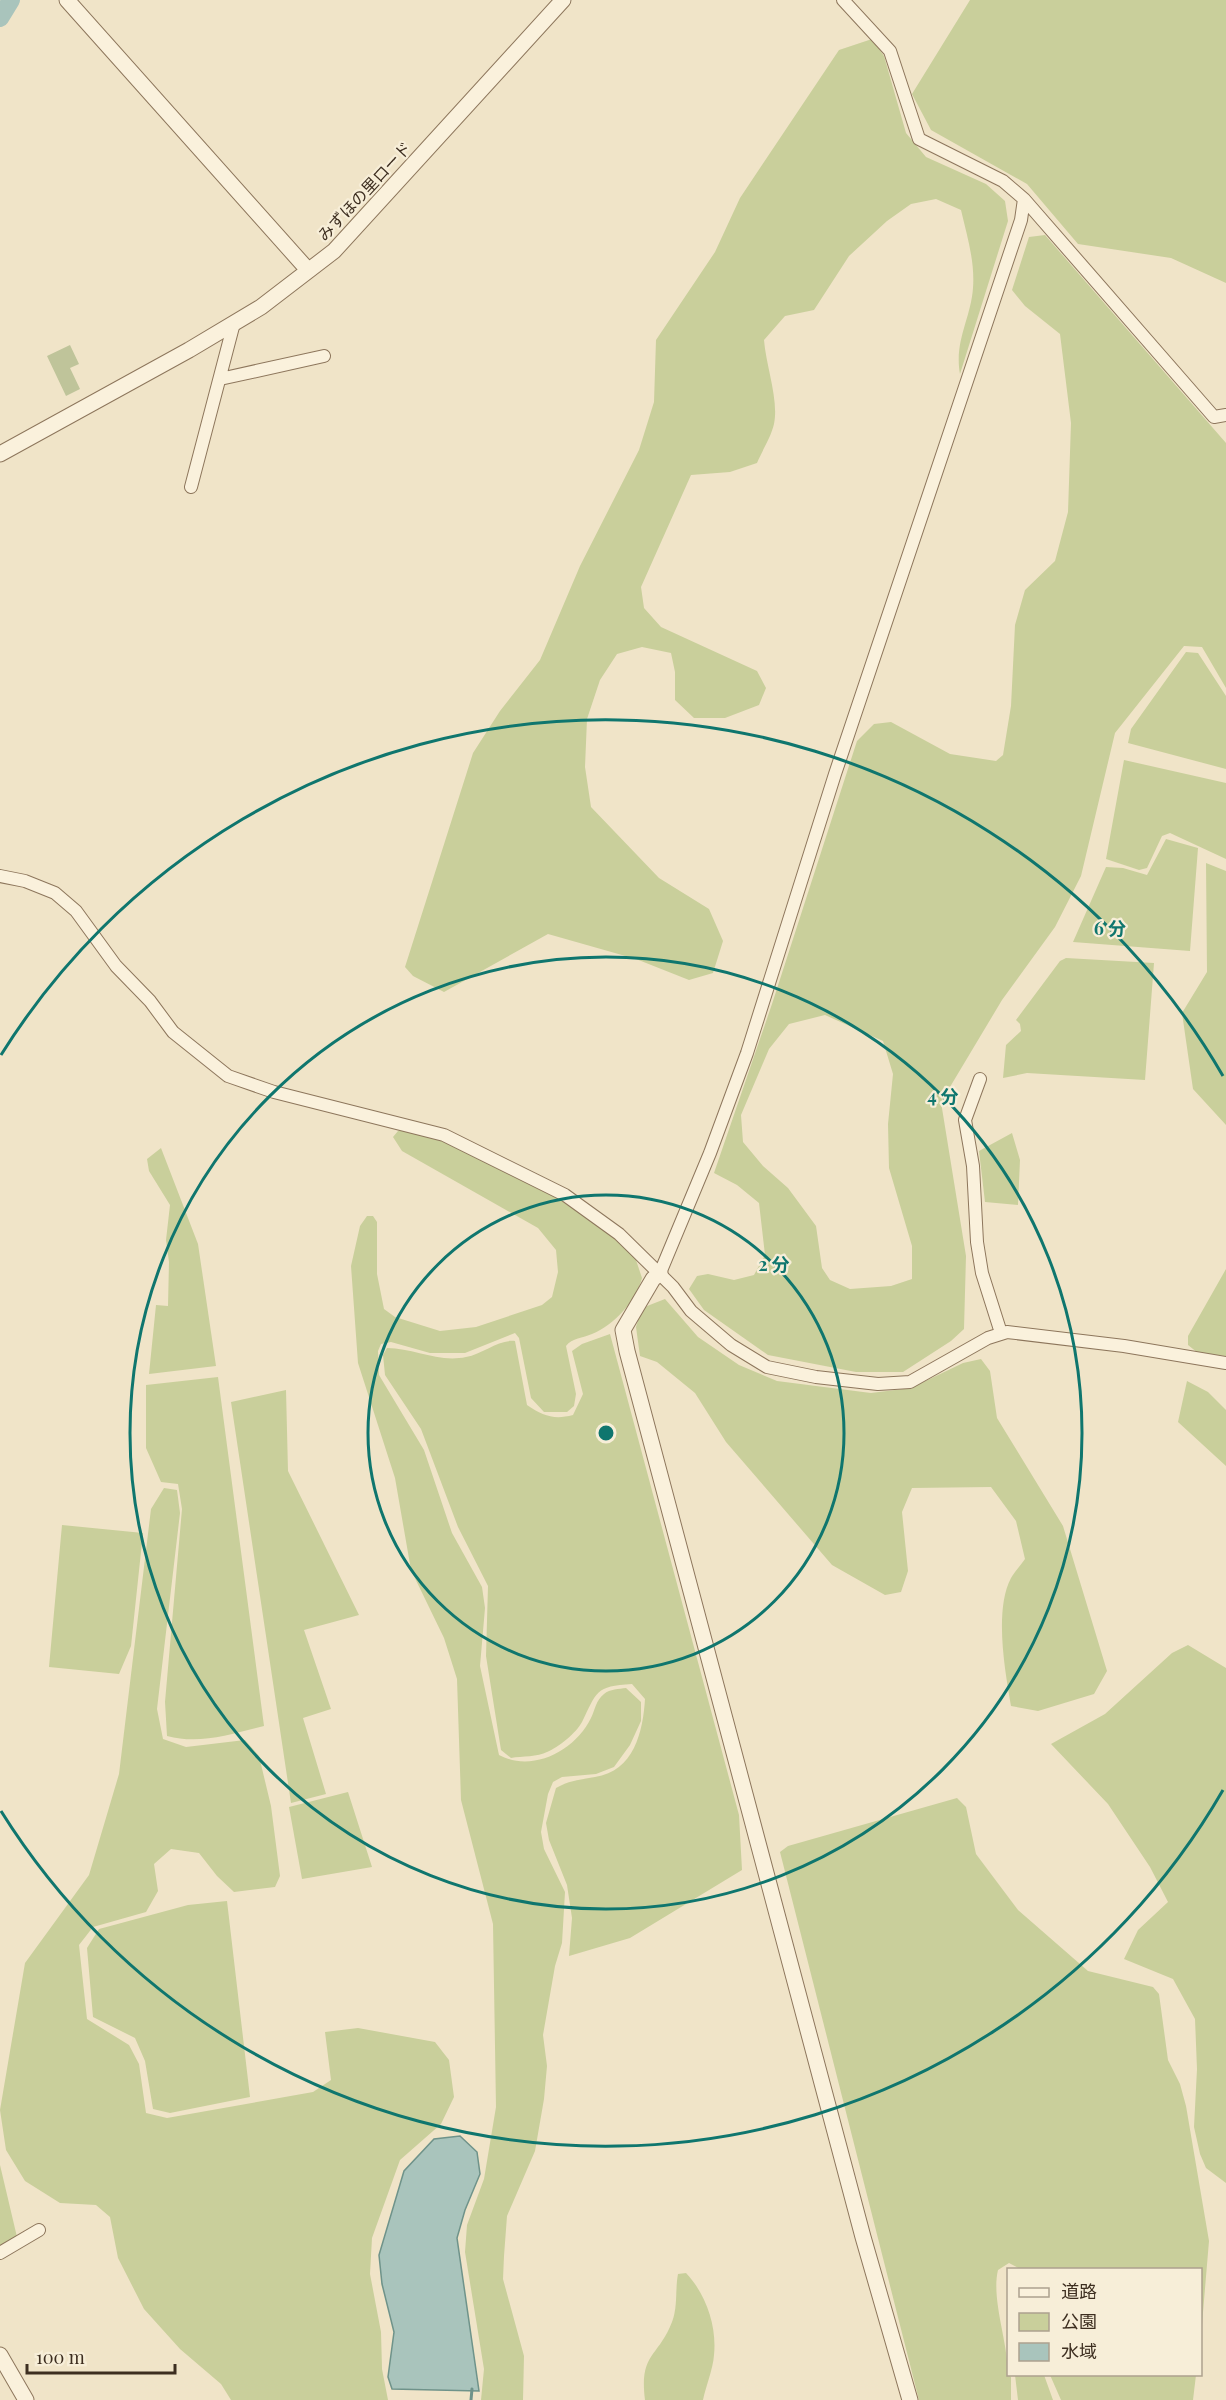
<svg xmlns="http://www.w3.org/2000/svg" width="1226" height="2400" font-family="'Playfair Display','Noto Sans JP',serif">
	<rect width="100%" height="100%" fill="#f0e4c8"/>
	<path fill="#c9cf9b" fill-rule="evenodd" d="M 970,0 L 1226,0 L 1226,283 L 1171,258 L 1078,244 L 1027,184 L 931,130 L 912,94 Z
		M 872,39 L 884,56 L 906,133 L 926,157 L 986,184 L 1005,201 L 1008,221 L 960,374 C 954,341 971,318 973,288 C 975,261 967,236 961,210 L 936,199 L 911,204 L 887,221 L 849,256 L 814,310 L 785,316 L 764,340 C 766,366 779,400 774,424 C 771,437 762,451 757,463 L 730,472 L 691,475 L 641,587 L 644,608 L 661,627 L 757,671 L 766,688 L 759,705 L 725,718 L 694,718 L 675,700 L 675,672 L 671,653 L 642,647 L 617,654 L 600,680 L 587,719 L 585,767 L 591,807 L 659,878 L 709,909 L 723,941 L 713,973 L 689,980 L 636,959 L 548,934 L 444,992 L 413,976 L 405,967 L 473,753 L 500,711 L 540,660 L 580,566 L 639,450 L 654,402 L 656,340 L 715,252 L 740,198 L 839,50 Z
		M 1045,235 L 1226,443 L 1226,688 L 1202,647 L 1184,646 L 1115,733 L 1081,876 L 1055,927 L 1002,1000 L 941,1102 L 966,1256 L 964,1329 L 951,1341 L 903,1372 L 856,1372 L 768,1355 L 704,1310 L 689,1289 L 697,1276 L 708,1274 L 734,1280 L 754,1275 L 765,1255 L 759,1203 L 737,1185 L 714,1173 L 772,1004 L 857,741 L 874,724 L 891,722 L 950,754 L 996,761 L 1003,755 L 1011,706 L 1015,625 L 1025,590 L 1055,561 L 1068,512 L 1071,423 L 1060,334 L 1025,306 L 1012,290 L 1029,237 ZM 825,1015 L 883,1041 L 893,1074 L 888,1124 L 889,1168 L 912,1246 L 912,1279 L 891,1286 L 850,1289 L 830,1280 L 822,1268 L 816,1226 L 788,1188 L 763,1166 L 743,1142 L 741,1115 L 769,1049 L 789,1024 Z
		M 1186,652 L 1198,653 L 1226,696 L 1226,769 L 1128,743 L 1131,729 Z
		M 1124,760 L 1226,783 L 1226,859 L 1170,833 L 1162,836 L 1147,868 L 1139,870 L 1106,859 Z
		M 1166,839 L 1198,848 L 1190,951 L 1073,942 L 1106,867 L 1123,868 L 1147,875 Z
		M 1206,863 L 1226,871 L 1226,1125 L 1193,1089 L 1182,1013 L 1207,972 Z
		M 1066,958 L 1154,963 L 1145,1080 L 1027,1073 L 1003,1078 L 1006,1045 L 1021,1031 L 1020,1024 L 1016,1020 L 1060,961 Z
		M 405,1130 L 444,1140 L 539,1186 L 620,1240 L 634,1254 L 642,1278 C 636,1301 614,1325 592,1334 C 583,1338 572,1338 566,1346 L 576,1394 L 574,1406 L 567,1412 L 544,1412 L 531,1398 L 519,1338 L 515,1333 L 465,1353 L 430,1353 L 391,1342 L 381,1344 L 378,1351 L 379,1375 L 424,1450 L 452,1533 L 482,1587 L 485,1608 L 480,1666 L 499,1755 C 532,1773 575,1751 591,1718 C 595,1710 596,1700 604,1694 C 610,1689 619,1689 626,1688 L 641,1702 L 641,1721 L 630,1745 L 614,1767 L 596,1774 L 562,1777 L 553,1782 L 548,1794 L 541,1832 L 544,1849 L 565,1892 L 562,1943 L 555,1966 L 543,2035 L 547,2066 L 544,2099 L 535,2151 L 507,2216 L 504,2256 L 503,2279 L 524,2356 L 523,2400 L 481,2400 L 484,2369 L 465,2252 L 467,2225 L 484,2179 L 496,2107 L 493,1924 L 461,1800 L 457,1679 L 444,1638 L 411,1570 L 395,1478 L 358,1363 L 351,1266 L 360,1226 L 367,1216 L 373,1216 L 377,1222 L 377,1274 L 384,1309 L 395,1317 L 440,1331 L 476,1327 L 542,1305 L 552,1297 L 558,1272 L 556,1250 L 538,1228 L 402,1151 L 393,1137 L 398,1131 Z
		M 1012,1133 L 1020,1160 L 1018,1205 L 985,1202 L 979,1151 Z
		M 161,1148 L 198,1244 L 216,1366 L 149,1374 L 156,1305 L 168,1306 L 169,1262 L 166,1240 L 170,1205 L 149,1171 L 147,1159 Z
		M 1226,1269 L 1226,1356 L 1198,1353 L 1188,1345 L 1188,1336 Z
		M 665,1299 L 698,1337 L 739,1365 L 777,1381 L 871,1393 L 911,1388 L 963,1363 L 981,1359 L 990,1371 L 997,1418 L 1063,1526 L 1107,1671 L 1094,1694 L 1038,1711 L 1011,1706 C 1005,1671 994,1610 1011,1578 C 1015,1571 1021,1565 1025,1559 L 1016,1521 L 991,1487 L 912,1488 L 902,1512 L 908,1571 L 901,1592 L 885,1595 L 832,1565 L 726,1442 L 695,1393 L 657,1362 L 640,1356 L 636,1327 L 642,1308 Z
		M 610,1334 L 739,1815 L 742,1870 L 630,1938 L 569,1956 L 572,1918 L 567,1885 L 549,1840 L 546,1823 L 556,1788 C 570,1780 580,1780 595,1777 C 634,1771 643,1732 645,1699 L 632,1684 C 595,1686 597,1692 582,1722 C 576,1733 559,1747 547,1752 C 538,1757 522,1756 511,1758 L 501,1750 L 486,1656 L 488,1586 L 458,1527 L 421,1429 L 385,1375 L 383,1355 L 387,1348 C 414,1348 438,1363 466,1357 C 483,1354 499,1339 515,1341 L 527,1405 C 543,1416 554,1420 573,1415 L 583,1394 L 572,1351 L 582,1344 Z
		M 218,1377 L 264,1726 C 231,1734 200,1745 167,1736 L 165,1702 L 182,1509 L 178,1484 L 161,1482 L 146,1448 L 146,1385 Z
		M 1187,1381 L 1208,1392 L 1226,1410 L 1226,1466 L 1178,1422 Z
		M 286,1390 L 288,1471 L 359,1615 L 304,1630 L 331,1709 L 303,1718 L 326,1794 L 291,1803 L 231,1402 Z
		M 164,1488 L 177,1490 L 180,1513 L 157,1709 L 163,1739 L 186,1747 L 245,1740 L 259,1756 L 271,1806 L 280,1876 L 275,1887 L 234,1892 L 217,1876 L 199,1853 L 171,1849 L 154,1864 L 158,1891 L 146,1912 L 93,1927 L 79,1945 L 87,2019 L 129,2045 L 139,2064 L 146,2113 L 167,2118 L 313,2092 L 331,2080 L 325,2032 L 358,2028 L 435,2042 L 449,2060 L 454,2097 L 441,2124 L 400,2160 L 372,2238 L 370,2274 L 381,2332 L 382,2369 L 388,2400 L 231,2400 L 221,2384 L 180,2349 L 144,2309 L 118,2258 L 110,2217 L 96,2205 L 60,2203 L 25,2181 L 6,2150 L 0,2110 L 25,1963 L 89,1875 L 119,1774 L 151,1509 Z
		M 62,1525 L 143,1533 L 131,1646 L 119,1674 L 49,1667 Z
		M 1188,1645 L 1226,1668 L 1226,2183 L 1206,2168 L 1200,2154 L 1194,2127 L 1197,2069 L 1195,2019 L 1173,1979 L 1124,1959 L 1138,1930 L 1168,1902 L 1150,1867 L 1108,1804 L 1051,1744 L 1105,1714 L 1172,1653 Z
		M 348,1792 L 372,1867 L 302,1879 L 289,1807 Z
		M 957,1798 L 966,1807 L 976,1854 L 1018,1910 L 1088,1971 L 1153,1987 L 1159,1994 L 1168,2060 L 1180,2084 L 1186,2106 L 1209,2241 L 1201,2336 L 1200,2270 L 1022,2270 L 1009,2263 L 998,2270 C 991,2299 1008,2342 1008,2374 L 1011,2377 L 1011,2400 L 919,2400 L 780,1852 L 788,1846 Z
		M 227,1901 L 250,2097 L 170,2113 L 153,2109 L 145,2061 L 135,2038 L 93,2017 L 87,1948 L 99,1929 L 188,1905 Z
		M 0,2165 L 17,2237 L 0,2247 Z
		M 686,2273 C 706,2294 717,2326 714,2355 C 713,2369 706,2386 703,2400 L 645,2400 C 639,2353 658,2358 672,2322 C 678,2307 675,2289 678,2274 Z
		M 1015,2375 L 1044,2375 L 1053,2400 L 1018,2400 Z
		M 1050,2375 L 1196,2375 L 1193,2400 L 1061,2400 Z"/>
	<path fill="#bfc49a" d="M 70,345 L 79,364 L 70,368 L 80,389 L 66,396 L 47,356 Z"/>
	<path fill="#a9c4bc" stroke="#6f938a" stroke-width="1.5" d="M 460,2136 L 477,2152 L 480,2174 L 465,2210 L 457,2238 L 479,2391 L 392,2389 L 388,2377 L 394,2332 L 382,2284 L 379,2255 L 404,2171 L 434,2139 Z"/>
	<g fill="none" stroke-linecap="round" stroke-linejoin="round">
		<path stroke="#6f938a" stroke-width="3" d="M 471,2400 L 472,2389"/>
		<path stroke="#a9c4bc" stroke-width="18" d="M 0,18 L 11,0"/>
		<g stroke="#8d765c" stroke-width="14">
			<path id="minor" d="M 843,0 L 890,51 L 919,139 L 1003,181 L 1024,199 L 1214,417 L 1226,415
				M 220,379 L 324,356
				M 191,487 L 234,323
				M 0,876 L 25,881 L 55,893 L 76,911 L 116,966 L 150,1001 L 173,1032 L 228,1076 L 274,1092 L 444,1135 L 565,1195 L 619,1234 L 673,1287 L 691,1311 L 731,1345 L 767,1367 L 816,1377 L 878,1384 L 910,1382 L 988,1338 L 1007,1332 L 1124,1346 L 1226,1363
				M 980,1079 L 965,1120 L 973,1166 L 977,1242 L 982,1273 L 1001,1333
				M 660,1273 L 710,1153 L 747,1053 L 835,774 L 1021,220 L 1024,199
				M 0,2253 L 39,2230"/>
		</g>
		<g stroke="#8d765c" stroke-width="17">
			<path id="tertiary" d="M 67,0 L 308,270
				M 0,454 L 189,350 L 261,307 L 334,251 L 563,0
				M 660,1273 L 653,1279 L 623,1330 L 627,1351 L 863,2237 L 910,2400
				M 0,2355 L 26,2400"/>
		</g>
		<use href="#minor" stroke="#faf1dc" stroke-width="12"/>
		<use href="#tertiary" stroke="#faf1dc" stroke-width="15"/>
	</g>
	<g fill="none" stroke="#0f766e" stroke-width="3">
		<circle cx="606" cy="1433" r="238"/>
		<circle cx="606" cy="1433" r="476"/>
		<path d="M1223 1790A713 713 0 0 1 1 1811M1 1055A713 713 0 0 1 1223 1076"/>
	</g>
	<g text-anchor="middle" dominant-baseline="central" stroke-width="4.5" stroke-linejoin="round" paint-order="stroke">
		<g font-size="16" fill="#3d2e20" stroke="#f7eed8">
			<text transform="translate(364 191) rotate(-47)">みずほの里ロード</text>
		</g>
	</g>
	<circle cx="606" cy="1433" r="9" fill="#0f766e" stroke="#f7eed8" stroke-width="3"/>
	<g font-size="18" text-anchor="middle" font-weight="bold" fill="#0f766e" stroke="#f7eed8" stroke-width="4.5" stroke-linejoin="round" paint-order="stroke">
		<text x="1110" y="935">6 分</text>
		<text x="943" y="1103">4 分</text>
		<text x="774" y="1271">2 分</text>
	</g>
	<rect x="1007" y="2268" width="195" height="108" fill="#f7eed8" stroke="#ada18e" stroke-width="1.5"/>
	<rect x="1019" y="2288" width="30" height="9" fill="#faf1dc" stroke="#ada18e" stroke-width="1.5"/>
	<text x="1061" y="2298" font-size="18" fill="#3d2e20">道路</text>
	<rect x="1019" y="2313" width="30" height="18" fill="#c9cf9b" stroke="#ada18e" stroke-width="1.5"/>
	<text x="1061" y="2328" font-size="18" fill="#3d2e20">公園</text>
	<rect x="1019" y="2343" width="30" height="18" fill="#a9c4bc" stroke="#ada18e" stroke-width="1.5"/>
	<text x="1061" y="2358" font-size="18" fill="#3d2e20">水域</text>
	<path d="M27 2364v9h148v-9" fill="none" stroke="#3d2e20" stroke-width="3"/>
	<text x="36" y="2364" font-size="18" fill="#3d2e20" stroke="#f7eed8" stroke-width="4.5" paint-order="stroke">100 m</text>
</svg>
